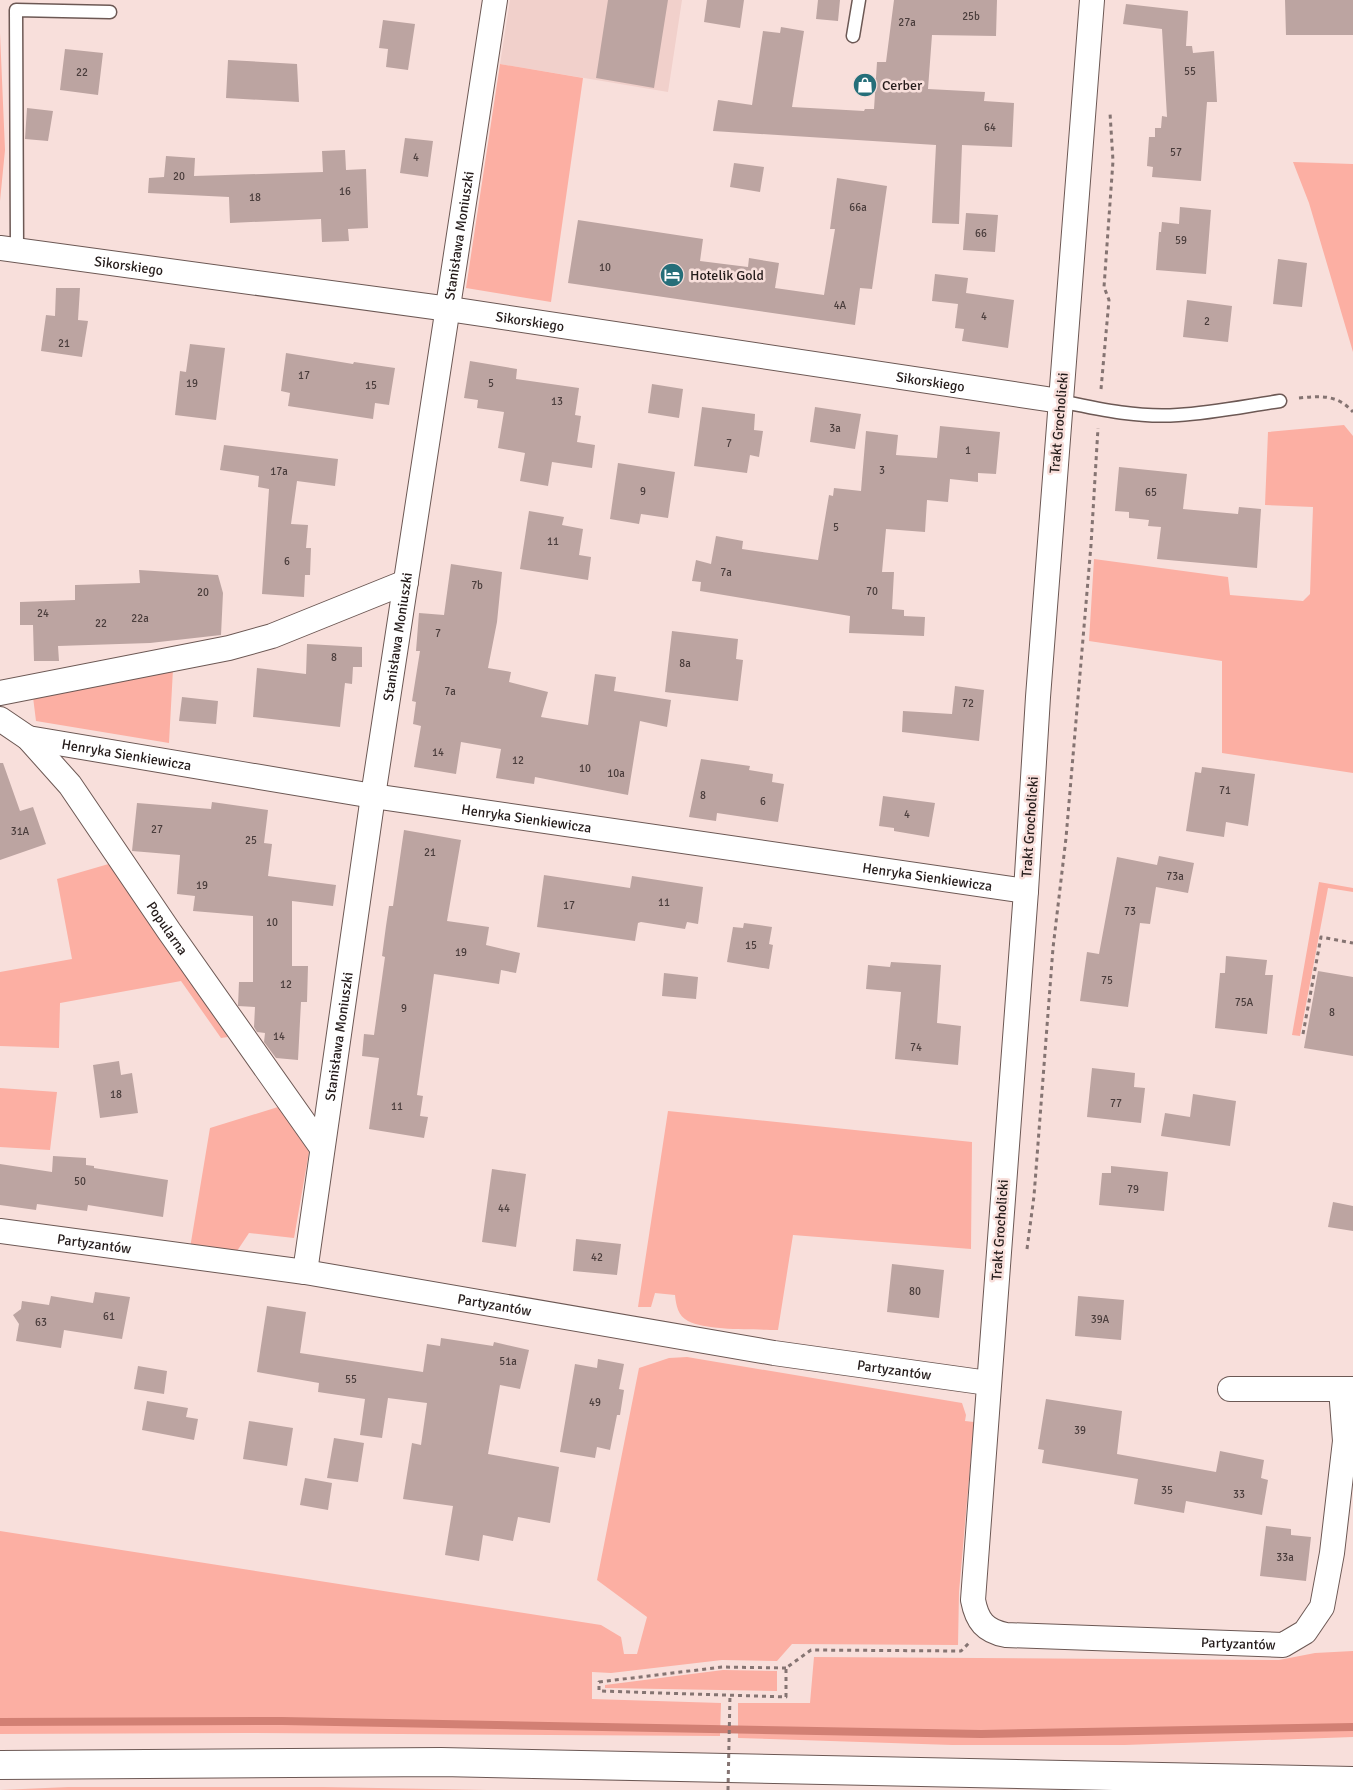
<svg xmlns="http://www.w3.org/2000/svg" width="1353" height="1790" font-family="Signika,sans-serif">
	<rect width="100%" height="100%" fill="#f8dfdb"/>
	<path fill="#f1d0cb" d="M 510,0 L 682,0 L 668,92 L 500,64 Z"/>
	<path fill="#fcafa3" d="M 0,33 L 5,150 L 0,201 Z
		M 500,64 L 583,78 L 551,302 L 466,288 Z
		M 1293,162 L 1353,164 L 1353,352 L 1309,203 Z
		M 1344,425 L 1353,436 L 1353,773 L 1222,753 L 1222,661 L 1089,641 L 1094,559 L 1228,577 L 1230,595 L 1303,601 L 1310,594 L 1313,507 L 1265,505 L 1268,432 Z
		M 173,669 L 169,743 L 36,721 L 33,697 Z
		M 112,863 L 163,943 L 228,1037 L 221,1038 L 181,981 L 60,1003 L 59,1048 L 0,1046 L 0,972 L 72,959 L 57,879 Z
		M 1319,882 L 1353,888 L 1353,892 L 1328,888 L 1300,1036 L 1292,1035 Z
		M 0,1088 L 57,1092 L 50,1150 L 0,1147 Z
		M 278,1107 L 309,1152 L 294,1238 L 249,1233 L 235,1254 L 190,1248 L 210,1128 Z
		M 668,1111 L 972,1142 L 971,1249 L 793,1235 L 778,1330 C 755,1329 707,1331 688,1321 C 678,1316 676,1305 675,1295 L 655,1293 L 651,1307 L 638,1307 Z
		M 687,1357 L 962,1403 L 966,1415 L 965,1421 L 974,1422 L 959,1592 L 958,1645 L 792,1644 L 777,1661 L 722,1660 L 611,1673 L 592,1672 L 592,1699 L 721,1703 L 720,1736 L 242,1733 L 0,1734 L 0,1531 L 601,1625 L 621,1637 L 624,1654 L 637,1654 L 647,1617 L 597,1580 L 639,1368 L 669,1358 Z
		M 1353,1651 L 1353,1737 L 1125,1745 L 952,1745 L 738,1738 L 738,1703 L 810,1703 L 814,1657 L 1279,1660 L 1315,1653 Z
		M 723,1670 L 777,1671 L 777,1691 L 605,1688 L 605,1685 Z
		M 68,1787 L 323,1787 L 487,1790 L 0,1790 Z"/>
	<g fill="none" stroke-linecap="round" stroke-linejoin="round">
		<path stroke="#d28074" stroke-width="8" d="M 0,1722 L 282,1721 L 981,1734 L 1353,1727"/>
	</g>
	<path fill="#bca4a1" d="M 608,0 L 668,0 L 654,88 L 596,78 Z
		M 707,0 L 744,0 L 740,28 L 704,22 Z
		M 818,0 L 840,0 L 838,21 L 816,19 Z
		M 894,0 L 997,0 L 996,36 L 932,35 L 928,89 L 985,92 L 984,101 L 1014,103 L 1012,147 L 962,145 L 959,224 L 932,223 L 936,145 L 713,131 L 718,100 L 752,105 L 763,31 L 780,33 L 781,27 L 804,31 L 792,107 L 864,111 L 865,109 L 874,109 L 877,62 L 886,62 Z
		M 1285,0 L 1353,0 L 1353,35 L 1286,35 Z
		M 1126,4 L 1188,11 L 1186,46 L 1192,46 L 1193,53 L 1214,51 L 1217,102 L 1207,102 L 1201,181 L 1152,177 L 1153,167 L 1147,166 L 1149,137 L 1155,137 L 1155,128 L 1161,128 L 1162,116 L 1167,117 L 1162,29 L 1123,24 Z
		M 383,20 L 415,24 L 408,70 L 386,67 L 388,49 L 379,48 Z
		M 65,49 L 103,53 L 98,95 L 60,90 Z
		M 228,60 L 297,64 L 299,102 L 226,98 Z
		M 27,108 L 53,111 L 48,141 L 25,139 Z
		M 405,138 L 433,141 L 428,177 L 400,173 Z
		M 345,150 L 346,170 L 366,169 L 368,228 L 348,229 L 349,241 L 322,242 L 321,219 L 230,223 L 229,197 L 148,193 L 149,178 L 164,177 L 166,156 L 195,158 L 194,176 L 323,172 L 322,151 Z
		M 734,163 L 764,167 L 760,192 L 730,187 Z
		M 837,178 L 887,186 L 872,289 L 860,288 L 855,325 L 568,283 L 578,220 L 703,239 L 700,261 L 748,267 L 749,258 L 779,263 L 775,288 L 824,295 L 835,229 L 830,229 Z
		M 1180,207 L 1211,210 L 1206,274 L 1156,270 L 1159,232 L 1161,232 L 1162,222 L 1179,224 Z
		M 966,213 L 998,215 L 995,252 L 963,250 Z
		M 1278,259 L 1307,263 L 1302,307 L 1273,304 Z
		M 935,274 L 968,278 L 966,293 L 1014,300 L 1008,348 L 962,341 L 964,329 L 955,328 L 958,304 L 932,301 Z
		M 56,288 L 80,288 L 78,320 L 88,321 L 82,357 L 41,351 L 46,315 L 55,316 Z
		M 1187,300 L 1232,306 L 1228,342 L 1183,337 Z
		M 190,344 L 225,348 L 216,420 L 175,415 L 180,371 L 186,372 Z
		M 286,353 L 353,364 L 354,362 L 395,368 L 389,405 L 375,403 L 373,419 L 288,406 L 290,393 L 281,391 Z
		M 470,361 L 517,369 L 516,379 L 579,388 L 575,415 L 581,416 L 577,442 L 595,445 L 592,468 L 552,462 L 548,486 L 520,481 L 525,453 L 498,448 L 504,412 L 477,408 L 478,400 L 464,398 Z
		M 652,384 L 683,389 L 679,418 L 648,413 Z
		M 702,407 L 755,414 L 754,430 L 763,431 L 759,457 L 750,455 L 747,473 L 694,466 Z
		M 815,407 L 861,414 L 855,449 L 810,442 Z
		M 940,426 L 1000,432 L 996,474 L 978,473 L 978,482 L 950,479 L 948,502 L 927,500 L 925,532 L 886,529 L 882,572 L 894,572 L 892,609 L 904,610 L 904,616 L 925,617 L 924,636 L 849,633 L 850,616 L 700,591 L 701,582 L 692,581 L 696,560 L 711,564 L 716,536 L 743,541 L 742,549 L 818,560 L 829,495 L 833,496 L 834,488 L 861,491 L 866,431 L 898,435 L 896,455 L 937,458 Z
		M 224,445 L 338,459 L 335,486 L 297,481 L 291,524 L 308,525 L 306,548 L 311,548 L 310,575 L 305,575 L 304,597 L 262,594 L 269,489 L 258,487 L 259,476 L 220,470 Z
		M 618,463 L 675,472 L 668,518 L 641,514 L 639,524 L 610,519 Z
		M 1119,467 L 1187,474 L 1183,509 L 1238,514 L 1239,507 L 1261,509 L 1257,568 L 1157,559 L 1161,527 L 1148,526 L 1149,520 L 1129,518 L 1129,512 L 1115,511 Z
		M 529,511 L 564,517 L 562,525 L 583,529 L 579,555 L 591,557 L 588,580 L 520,569 Z
		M 451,564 L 502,572 L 497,622 L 488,668 L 511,672 L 509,682 L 548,692 L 541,717 L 588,725 L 595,674 L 616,677 L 614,691 L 671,700 L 667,727 L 640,721 L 628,795 L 535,777 L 534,784 L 496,778 L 501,749 L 461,742 L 456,774 L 414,767 L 421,726 L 413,724 L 416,702 L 412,701 L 420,651 L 416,651 L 419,613 L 444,615 Z
		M 139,570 L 218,575 L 223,593 L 221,635 L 150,643 L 58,646 L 59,661 L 34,661 L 33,625 L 20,625 L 20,602 L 75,600 L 75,585 L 140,583 Z
		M 672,631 L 738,639 L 736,659 L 743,660 L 738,701 L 665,692 Z
		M 307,644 L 362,647 L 362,667 L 353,667 L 352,684 L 345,683 L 340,727 L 253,717 L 257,668 L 306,674 Z
		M 955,686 L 984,690 L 979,741 L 902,732 L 903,711 L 952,714 Z
		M 182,697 L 218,701 L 216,724 L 179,721 Z
		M 701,759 L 750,766 L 749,770 L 773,774 L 772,782 L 784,784 L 778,822 L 717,813 L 716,821 L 689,817 Z
		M 0,763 L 3,763 L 20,811 L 33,807 L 46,844 L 0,860 Z
		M 1202,767 L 1255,774 L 1248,826 L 1226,822 L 1224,837 L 1186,831 L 1195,772 L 1201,773 Z
		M 883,796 L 935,803 L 929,837 L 894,831 L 894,828 L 879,826 Z
		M 212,802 L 268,810 L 264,843 L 272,844 L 268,876 L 336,885 L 333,906 L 292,901 L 292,966 L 308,966 L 307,1002 L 301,1002 L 298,1060 L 276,1058 L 264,1042 L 265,1033 L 257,1032 L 254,1027 L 255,1007 L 238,1006 L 239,982 L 253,982 L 253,916 L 193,911 L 195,896 L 177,894 L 180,855 L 132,851 L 137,803 L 211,809 Z
		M 404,830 L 461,840 L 447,921 L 489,927 L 486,945 L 520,953 L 516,973 L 501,970 L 499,984 L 434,974 L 417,1095 L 423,1096 L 420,1116 L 428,1117 L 424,1138 L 369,1129 L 379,1058 L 362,1056 L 364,1034 L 374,1035 L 385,957 L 382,956 L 386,926 L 389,906 L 393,906 Z
		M 1159,856 L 1194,863 L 1188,893 L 1156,887 L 1150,924 L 1140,923 L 1128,1007 L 1080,1001 L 1087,952 L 1099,954 L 1117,857 L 1157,865 Z
		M 544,875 L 630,888 L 632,876 L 703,887 L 698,924 L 687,922 L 685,929 L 641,922 L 638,923 L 635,941 L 537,927 Z
		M 744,923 L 772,927 L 769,944 L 773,945 L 769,969 L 727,962 L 733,927 L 743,928 Z
		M 1226,956 L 1267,960 L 1265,975 L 1273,975 L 1267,1034 L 1215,1028 L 1220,973 L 1225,973 Z
		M 891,962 L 941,965 L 937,1023 L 961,1026 L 958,1065 L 895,1059 L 901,992 L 866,989 L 868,965 L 890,967 Z
		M 1318,971 L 1353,977 L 1353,1056 L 1304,1048 Z
		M 664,973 L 698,977 L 696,999 L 662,996 Z
		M 119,1061 L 121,1075 L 132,1073 L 138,1113 L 100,1118 L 93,1065 Z
		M 1092,1068 L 1135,1073 L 1134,1087 L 1145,1088 L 1141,1123 L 1087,1117 Z
		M 1193,1094 L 1236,1101 L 1230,1146 L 1161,1136 L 1165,1113 L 1190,1117 Z
		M 53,1156 L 86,1158 L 86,1165 L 94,1166 L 94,1168 L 168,1180 L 163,1217 L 88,1205 L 87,1211 L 37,1204 L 36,1210 L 0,1205 L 0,1164 L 52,1172 Z
		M 1111,1166 L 1168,1172 L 1164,1211 L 1099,1205 L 1102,1173 L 1111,1173 Z
		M 492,1169 L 526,1174 L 516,1247 L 482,1242 Z
		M 1333,1202 L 1353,1206 L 1353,1231 L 1328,1227 Z
		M 576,1239 L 621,1244 L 617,1275 L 573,1271 Z
		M 892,1264 L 944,1270 L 939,1318 L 887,1312 Z
		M 95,1292 L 130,1297 L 122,1339 L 64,1330 L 61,1348 L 16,1341 L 19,1324 L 13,1315 L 21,1309 L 22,1301 L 49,1305 L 51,1296 L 93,1303 Z
		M 1078,1296 L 1124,1300 L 1121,1340 L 1075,1336 Z
		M 267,1306 L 306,1312 L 300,1353 L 423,1372 L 427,1344 L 440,1346 L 441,1338 L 493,1346 L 494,1342 L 529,1350 L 520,1389 L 500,1385 L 488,1454 L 559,1467 L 550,1523 L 518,1517 L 513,1541 L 483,1535 L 479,1561 L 445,1555 L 453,1506 L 403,1499 L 412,1443 L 421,1445 L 427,1403 L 388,1398 L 382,1438 L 360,1435 L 365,1399 L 318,1392 L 319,1383 L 257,1372 Z
		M 598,1359 L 624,1364 L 619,1389 L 624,1390 L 620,1415 L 617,1415 L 610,1450 L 597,1447 L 595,1458 L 560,1452 L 575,1364 L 597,1368 Z
		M 138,1366 L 167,1371 L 164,1394 L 134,1389 Z
		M 1046,1399 L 1122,1411 L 1117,1454 L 1216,1472 L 1220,1451 L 1264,1460 L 1261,1478 L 1268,1480 L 1262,1515 L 1186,1501 L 1184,1513 L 1134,1504 L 1138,1479 L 1042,1463 L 1044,1450 L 1038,1449 Z
		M 147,1401 L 188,1408 L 186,1417 L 198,1419 L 194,1440 L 142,1430 Z
		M 249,1421 L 293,1428 L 287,1466 L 243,1459 Z
		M 334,1438 L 364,1443 L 358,1482 L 327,1478 Z
		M 305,1478 L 332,1483 L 328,1510 L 300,1505 Z
		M 1266,1526 L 1291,1529 L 1291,1535 L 1311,1537 L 1306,1581 L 1260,1576 Z"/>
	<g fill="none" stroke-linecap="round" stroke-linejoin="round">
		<g stroke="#6c5854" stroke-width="15">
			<path id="service" d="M 853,36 L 859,0
				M 17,251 L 16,10 L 110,12
				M 1060,401 C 1098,409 1138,418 1178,415 C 1212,413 1246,406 1280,401"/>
		</g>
		<g stroke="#6c5854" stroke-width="26">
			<g id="minor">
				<path id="s1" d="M 1092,0 L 1038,697 L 1026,891 L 973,1600 C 977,1621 985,1631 1006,1635 L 1283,1645 L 1305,1632 L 1322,1607 L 1332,1553 L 1345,1441 L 1341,1389"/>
				<path id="s2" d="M 0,248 L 449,309 L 1060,401"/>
				<path d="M 0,693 L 229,648 L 272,636 L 406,582"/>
				<path id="s3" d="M 0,719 L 28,738 L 70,785 L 169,931 L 322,1148"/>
				<path id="s4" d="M 28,738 L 373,796 L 1026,891"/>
				<path id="s5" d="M 0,1231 L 305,1272 L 774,1353 L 988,1383"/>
				<path id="s6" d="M 305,1272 L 373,796 L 495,0"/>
				<path d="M 1230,1389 L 1353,1389"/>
			</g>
		</g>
		<g stroke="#6c5854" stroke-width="30">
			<path id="motorway" d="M 0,1765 L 441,1762 L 1353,1781"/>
		</g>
		<path stroke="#857472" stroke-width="3" stroke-dasharray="4 4" stroke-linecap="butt" d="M 1101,389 L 1109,300 L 1104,287 L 1113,161 L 1110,113
			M 1299,398 C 1320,396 1337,394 1353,412
			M 1303,1034 L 1321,937 L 1353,943
			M 1027,1249 L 1034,1196 L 1053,948 L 1066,838 L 1091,545 L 1098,428
			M 786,1668 L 722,1667 L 599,1682 L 599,1691 L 786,1697 L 786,1668 L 811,1650 L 961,1651 L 969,1643"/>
		<use href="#service" stroke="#fff" stroke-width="12"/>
		<use href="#minor" stroke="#fff" stroke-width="24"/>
		<use href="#motorway" stroke="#fff" stroke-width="28"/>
		<path stroke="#857472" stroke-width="3" stroke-dasharray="4 4" stroke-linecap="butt" d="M 728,1790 L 730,1695"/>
	</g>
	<defs>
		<g id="shop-disc" transform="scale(1.25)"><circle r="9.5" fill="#256e79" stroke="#f8dfdb"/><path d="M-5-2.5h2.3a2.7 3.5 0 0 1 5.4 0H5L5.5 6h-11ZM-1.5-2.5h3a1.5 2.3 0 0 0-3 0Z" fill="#fff"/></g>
		<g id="hotel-disc" transform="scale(1.25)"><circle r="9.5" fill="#256e79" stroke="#f8dfdb"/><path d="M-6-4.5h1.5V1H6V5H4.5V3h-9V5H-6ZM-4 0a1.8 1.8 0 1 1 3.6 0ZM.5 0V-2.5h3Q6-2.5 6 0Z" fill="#fff"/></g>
	</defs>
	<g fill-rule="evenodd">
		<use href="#shop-disc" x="865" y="85"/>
		<use href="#hotel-disc" x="672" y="275"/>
	</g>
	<g text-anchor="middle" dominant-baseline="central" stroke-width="5" stroke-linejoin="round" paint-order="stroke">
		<g font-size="11" fill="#4a3d3c">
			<text x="971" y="16">25b</text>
			<text x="907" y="22">27a</text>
			<text x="1190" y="71">55</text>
			<text x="82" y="72">22</text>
			<text x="990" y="127">64</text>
			<text x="1176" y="152">57</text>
			<text x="416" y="157">4</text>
			<text x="179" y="176">20</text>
			<text x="345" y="191">16</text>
			<text x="255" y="197">18</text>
			<text x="858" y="207">66a</text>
			<text x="981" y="233">66</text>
			<text x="1181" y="240">59</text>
			<text x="605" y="267">10</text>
			<text x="840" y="305">4A</text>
			<text x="984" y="316">4</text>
			<text x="1207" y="321">2</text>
			<text x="64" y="343">21</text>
			<text x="304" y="375">17</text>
			<text x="192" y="383">19</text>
			<text x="491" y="383">5</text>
			<text x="371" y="385">15</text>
			<text x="557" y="401">13</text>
			<text x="835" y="428">3a</text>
			<text x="729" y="443">7</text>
			<text x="968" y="450">1</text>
			<text x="882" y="470">3</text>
			<text x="279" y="471">17a</text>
			<text x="643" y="491">9</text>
			<text x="1151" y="492">65</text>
			<text x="836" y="527">5</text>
			<text x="553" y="541">11</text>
			<text x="287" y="561">6</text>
			<text x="726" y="572">7a</text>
			<text x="477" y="585">7b</text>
			<text x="872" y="591">70</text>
			<text x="203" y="592">20</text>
			<text x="43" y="613">24</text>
			<text x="140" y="618">22a</text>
			<text x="101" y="623">22</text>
			<text x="438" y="633">7</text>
			<text x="334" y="657">8</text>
			<text x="685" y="663">8a</text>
			<text x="450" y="691">7a</text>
			<text x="968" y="703">72</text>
			<text x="438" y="752">14</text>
			<text x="518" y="760">12</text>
			<text x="585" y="768">10</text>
			<text x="616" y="773">10a</text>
			<text x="1225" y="790">71</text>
			<text x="703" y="795">8</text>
			<text x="763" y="801">6</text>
			<text x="907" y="814">4</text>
			<text x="157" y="829">27</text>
			<text x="20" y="831">31A</text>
			<text x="251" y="840">25</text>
			<text x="430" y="852">21</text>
			<text x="1175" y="876">73a</text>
			<text x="202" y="885">19</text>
			<text x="664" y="902">11</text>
			<text x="569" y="905">17</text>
			<text x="1130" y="911">73</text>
			<text x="272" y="922">10</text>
			<text x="751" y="945">15</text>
			<text x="461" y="952">19</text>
			<text x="1107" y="980">75</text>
			<text x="286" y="984">12</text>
			<text x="1244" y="1002">75A</text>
			<text x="404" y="1008">9</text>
			<text x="1332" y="1012">8</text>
			<text x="279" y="1036">14</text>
			<text x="916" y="1047">74</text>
			<text x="116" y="1094">18</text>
			<text x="1116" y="1103">77</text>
			<text x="397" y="1106">11</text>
			<text x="80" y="1181">50</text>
			<text x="1133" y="1189">79</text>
			<text x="504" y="1208">44</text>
			<text x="597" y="1257">42</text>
			<text x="915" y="1291">80</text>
			<text x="109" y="1316">61</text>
			<text x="1100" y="1319">39A</text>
			<text x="41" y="1322">63</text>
			<text x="508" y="1361">51a</text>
			<text x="351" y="1379">55</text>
			<text x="595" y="1402">49</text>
			<text x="1080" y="1430">39</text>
			<text x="1167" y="1490">35</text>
			<text x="1239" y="1494">33</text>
			<text x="1285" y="1557">33a</text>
		</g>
		<g font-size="14" fill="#241b1a" stroke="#f8dfdb" text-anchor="start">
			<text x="882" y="85">Cerber</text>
			<text x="690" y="275">Hotelik Gold</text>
		</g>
		<g font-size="14" fill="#241b1a" stroke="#f8dfdb">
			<text stroke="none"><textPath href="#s6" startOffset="1048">Stanisława Moniuszki</textPath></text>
			<text stroke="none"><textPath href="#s2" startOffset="130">Sikorskiego</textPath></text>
			<text stroke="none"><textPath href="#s2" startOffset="535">Sikorskiego</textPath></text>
			<text stroke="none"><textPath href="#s2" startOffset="940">Sikorskiego</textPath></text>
			<text transform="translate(1059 423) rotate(-85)">Trakt Grocholicki</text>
			<text stroke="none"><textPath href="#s6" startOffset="642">Stanisława Moniuszki</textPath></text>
			<text stroke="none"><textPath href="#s4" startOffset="100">Henryka Sienkiewicza</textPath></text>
			<text stroke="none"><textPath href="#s4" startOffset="505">Henryka Sienkiewicza</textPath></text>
			<text transform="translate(1030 827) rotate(-86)">Trakt Grocholicki</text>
			<text stroke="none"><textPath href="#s4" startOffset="910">Henryka Sienkiewicza</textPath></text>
			<text stroke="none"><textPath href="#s3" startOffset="270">Popularna</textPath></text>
			<text stroke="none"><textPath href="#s6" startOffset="238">Stanisława Moniuszki</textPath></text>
			<text transform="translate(1000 1230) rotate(-86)">Trakt Grocholicki</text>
			<text stroke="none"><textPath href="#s5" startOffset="95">Partyzantów</textPath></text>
			<text stroke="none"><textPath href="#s5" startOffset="500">Partyzantów</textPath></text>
			<text stroke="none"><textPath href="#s5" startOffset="905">Partyzantów</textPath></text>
			<text stroke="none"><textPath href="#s1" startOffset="1889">Partyzantów</textPath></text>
		</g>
	</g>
</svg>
